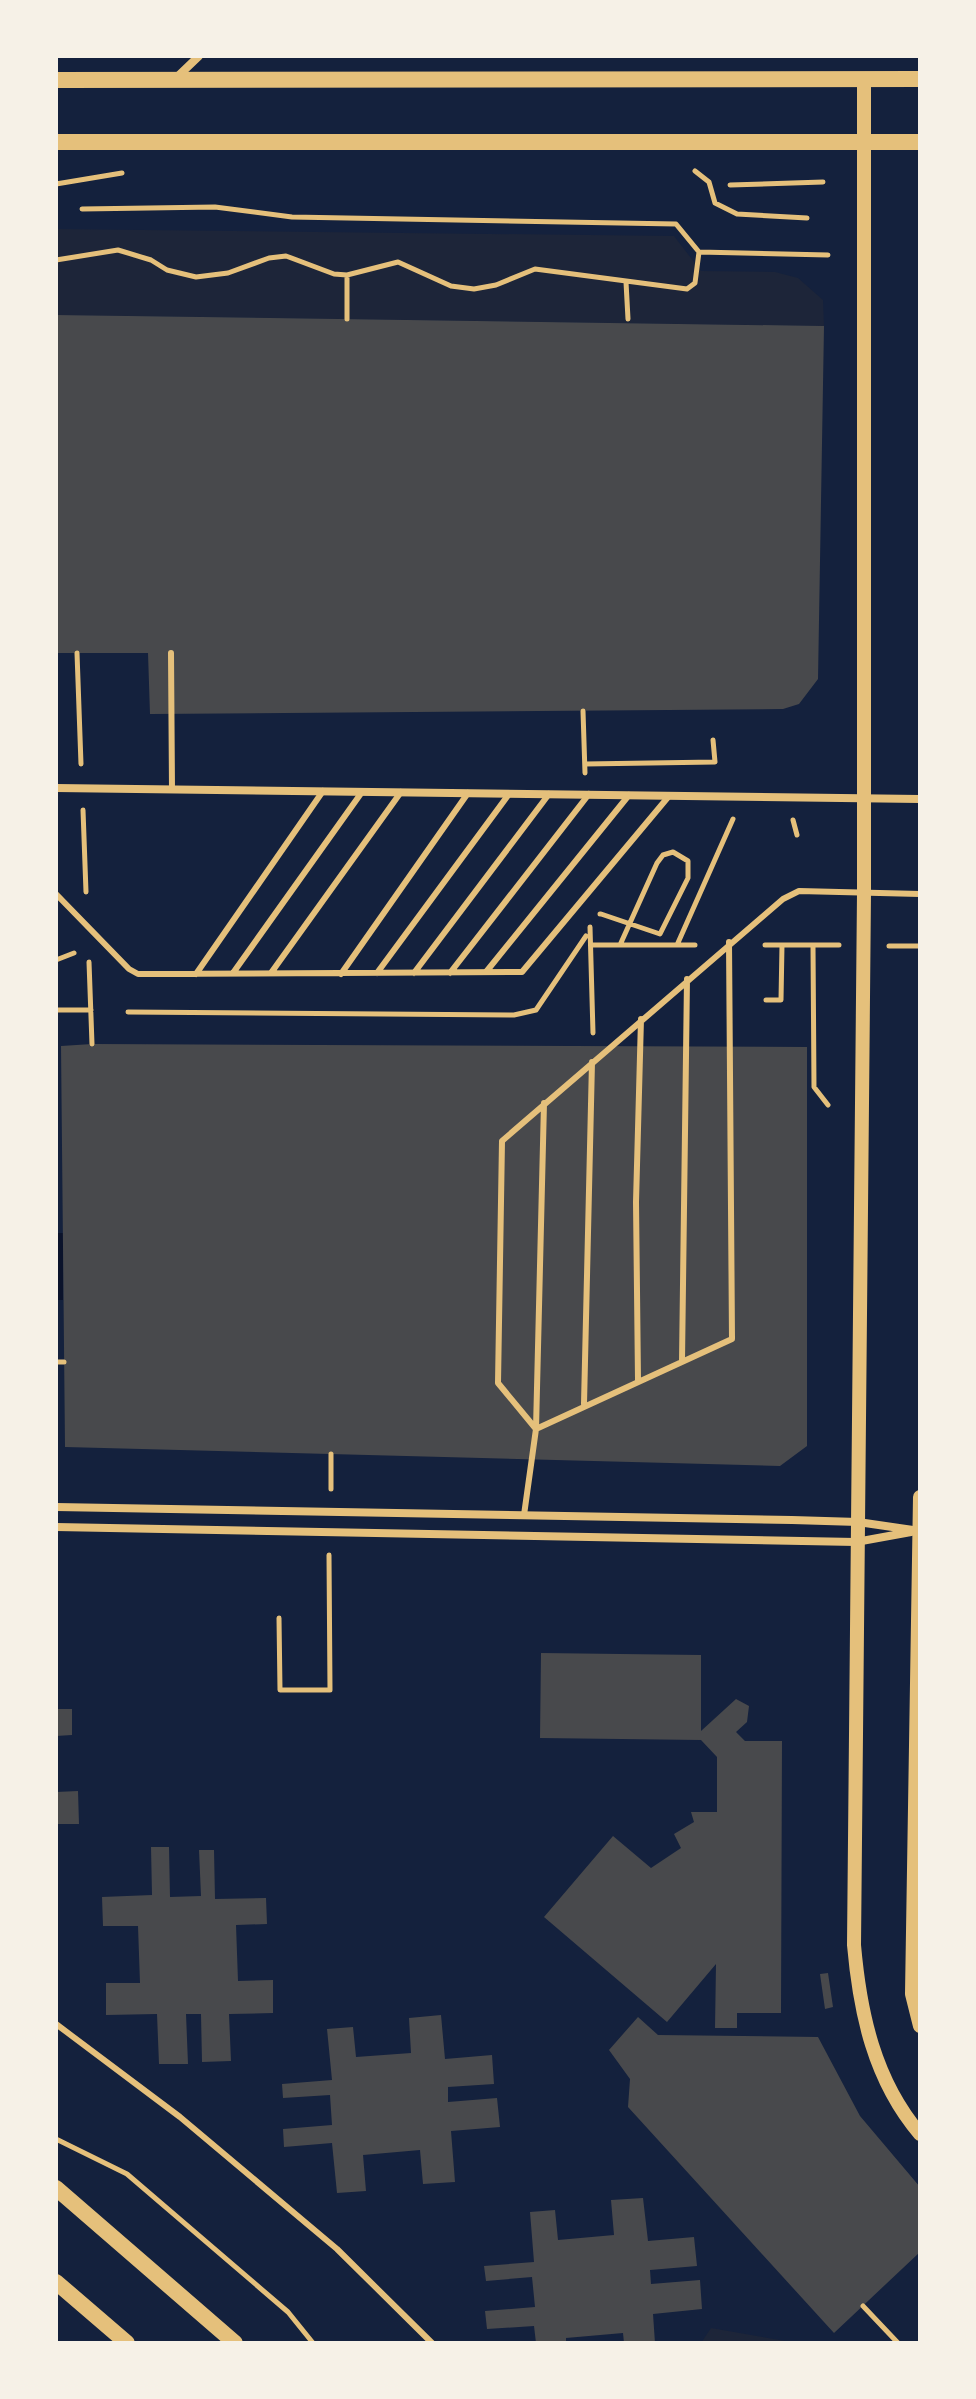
<svg xmlns="http://www.w3.org/2000/svg" width="976" height="2399" font-family="'Roboto Condensed',sans-serif">
	<rect width="100%" height="100%" fill="#14213d"/>
	<path fill="#1d2539" d="M 56,229 L 674,236 L 701,271 L 775,272 L 798,278 L 823,300 L 824,326 L 56,315 Z
		M 711,2328 L 791,2342 L 701,2343 Z"/>
	<path fill="#0b132b" d="M 56,1233 L 63,1233 L 63,1300 L 56,1300 Z"/>
	<path fill="#48494c" d="M 56,315 L 824,326 L 818,679 L 799,704 L 783,709 L 150,714 L 148,653 L 56,653 Z
		M 92,1044 L 807,1047 L 807,1446 L 780,1466 L 65,1447 L 61,1046 Z
		M 541,1653 L 701,1655 L 701,1731 L 736,1699 L 749,1706 L 747,1722 L 736,1732 L 745,1741 L 782,1741 L 781,2013 L 737,2013 L 737,2028 L 715,2028 L 716,1964 L 667,2022 L 544,1917 L 613,1836 L 651,1868 L 681,1848 L 674,1834 L 694,1822 L 691,1812 L 717,1812 L 717,1757 L 701,1740 L 540,1738 Z
		M 56,1709 L 72,1709 L 72,1735 L 56,1736 Z
		M 78,1791 L 79,1824 L 56,1824 L 56,1792 Z
		M 151,1847 L 169,1847 L 170,1897 L 201,1896 L 199,1850 L 214,1850 L 215,1899 L 266,1898 L 267,1924 L 236,1925 L 238,1981 L 273,1980 L 273,2013 L 229,2014 L 231,2061 L 202,2062 L 201,2014 L 186,2014 L 188,2064 L 159,2064 L 157,2014 L 106,2015 L 106,1983 L 140,1983 L 138,1926 L 103,1926 L 102,1897 L 152,1895 Z
		M 828,1973 L 833,2007 L 825,2009 L 820,1974 Z
		M 441,2015 L 445,2059 L 492,2055 L 494,2084 L 448,2087 L 448,2102 L 497,2098 L 500,2127 L 451,2131 L 455,2182 L 423,2184 L 420,2150 L 363,2155 L 366,2191 L 337,2193 L 332,2143 L 284,2147 L 283,2129 L 332,2125 L 330,2095 L 283,2098 L 282,2084 L 332,2080 L 327,2029 L 353,2027 L 356,2057 L 411,2053 L 409,2018 Z
		M 638,2017 L 658,2035 L 818,2037 L 860,2116 L 920,2187 L 920,2252 L 834,2333 L 628,2107 L 630,2079 L 609,2050 Z
		M 643,2198 L 648,2241 L 694,2237 L 697,2266 L 650,2270 L 651,2284 L 700,2280 L 702,2309 L 653,2314 L 655,2343 L 624,2343 L 623,2333 L 566,2338 L 566,2343 L 536,2343 L 534,2326 L 487,2329 L 485,2311 L 535,2307 L 532,2277 L 486,2281 L 484,2266 L 534,2262 L 530,2212 L 555,2210 L 558,2240 L 614,2235 L 611,2200 Z"/>
	<g fill="none" stroke-linecap="round" stroke-linejoin="round">
		<path stroke="#e5c07b" stroke-width="5" d="M 695,171 L 709,182 L 715,203 L 737,214 L 807,218
			M 56,184 L 122,173
			M 730,185 L 823,182
			M 82,209 L 215,207 L 292,217 L 676,224 L 699,252 L 828,255
			M 56,260 L 118,250 L 151,260 L 167,270 L 196,277 L 228,273 L 269,258 L 286,256 L 334,274 L 347,275 L 398,262 L 451,286 L 474,289 L 496,285 L 535,269 L 687,289 L 695,283 L 699,252
			M 626,282 L 628,319
			M 347,319 L 347,275
			M 77,653 L 81,764
			M 583,711 L 585,773
			M 585,764 L 715,762 L 713,740
			M 83,810 L 86,892
			M 793,820 L 797,835
			M 600,914 L 601,914 L 660,934 L 688,878 L 688,861 L 673,852 L 663,855 L 657,863 L 620,945
			M 590,927 L 593,1033
			M 591,945 L 695,945
			M 677,945 L 733,819
			M 765,945 L 839,945
			M 813,945 L 814,1087 L 828,1105
			M 889,946 L 920,946
			M 56,960 L 74,953
			M 89,962 L 92,1044
			M 766,1000 L 781,1000 L 782,945
			M 56,1010 L 91,1010
			M 128,1012 L 514,1015 L 536,1010 L 586,936
			M 56,1362 L 64,1362
			M 331,1489 L 331,1454
			M 279,1618 L 280,1690 L 330,1690 L 329,1555
			M 56,2139 L 127,2174 L 288,2312 L 313,2343
			M 863,2306 L 898,2343"/>
		<path stroke="#e5c07b" stroke-width="6" d="M 171,653 L 172,789
			M 56,894 L 129,969 L 138,974 L 522,972 L 669,796
			M 486,972 L 629,795
			M 233,973 L 362,792
			M 271,973 L 401,792
			M 377,973 L 509,794
			M 414,973 L 549,794
			M 450,973 L 589,794
			M 196,974 L 323,791
			M 341,974 L 468,793
			M 682,1361 L 687,979
			M 638,1380 L 636,1202 L 641,1019
			M 584,1404 L 592,1062
			M 536,1429 L 498,1383 L 502,1141 L 783,899 L 799,891 L 920,894
			M 536,1429 L 732,1339 L 729,942
			M 524,1515 L 536,1429 L 544,1103
			M 56,2024 L 180,2117 L 337,2249 L 432,2343"/>
		<path stroke="#e5c07b" stroke-width="8" d="M 175,79 L 199,56
			M 56,788 L 920,799
			M 56,1507 L 792,1520 L 858,1522 L 920,1531
			M 56,1527 L 856,1542 L 911,1532"/>
		<path stroke="#e5c07b" stroke-width="14" d="M 864,79 L 864,893 L 854,1945 C 860,2013 874,2080 920,2134
			M 920,1497 L 912,1994 L 920,2026"/>
		<path stroke="#e5c07b" stroke-width="16" d="M 56,80 L 920,79
			M 56,142 L 920,142
			M 56,2188 L 235,2343
			M 56,2282 L 127,2343"/>
	</g>
	<rect width="976" height="2399" fill="none" stroke="#f6f1e7" stroke-width="116"/>
</svg>
